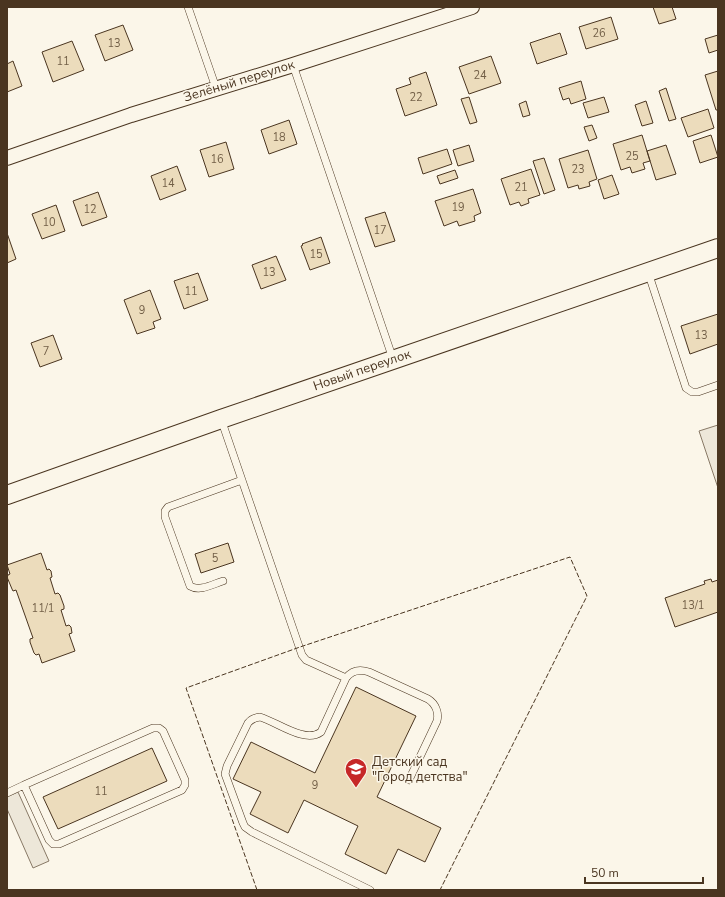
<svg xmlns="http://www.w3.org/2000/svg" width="725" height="897" font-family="'Nunito Sans',sans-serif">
	<rect width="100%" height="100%" fill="#fbf6e9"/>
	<path fill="#ede7d9" stroke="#887966" d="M 718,425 L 718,488 L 699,431 Z
		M 18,792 L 49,861 L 33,868 L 7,809 L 7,797 Z"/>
	<path fill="#ecdcbc" stroke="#4a3520" d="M 653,7 L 672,7 L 676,19 L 659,24 Z
		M 611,17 L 618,39 L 586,49 L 579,27 Z
		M 123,25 L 133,50 L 105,61 L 95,35 Z
		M 560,33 L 567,54 L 537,64 L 530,43 Z
		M 718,35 L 718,50 L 709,53 L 705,39 Z
		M 72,41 L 84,70 L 53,82 L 42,52 Z
		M 491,56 L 501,83 L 469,94 L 459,67 Z
		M 13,61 L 22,86 L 7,92 L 7,64 Z
		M 718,71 L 718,110 L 716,110 L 705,75 Z
		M 426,72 L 437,105 L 405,116 L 396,89 L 411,84 L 409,78 Z
		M 581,81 L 586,99 L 571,104 L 569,98 L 563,100 L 559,88 Z
		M 666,88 L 676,119 L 669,121 L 659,91 Z
		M 469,97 L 477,122 L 470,124 L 461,99 Z
		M 604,97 L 609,112 L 588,118 L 583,103 Z
		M 526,101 L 530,115 L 523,117 L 519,104 Z
		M 646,101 L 653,123 L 642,126 L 635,105 Z
		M 708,109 L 714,128 L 688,137 L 681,118 Z
		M 289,120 L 297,144 L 269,154 L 261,130 Z
		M 592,125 L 597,138 L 589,141 L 584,127 Z
		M 642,135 L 650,161 L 643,163 L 645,169 L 632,173 L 630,167 L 621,170 L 613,144 Z
		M 711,135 L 718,157 L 700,163 L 693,141 Z
		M 226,142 L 234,169 L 209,177 L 200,150 Z
		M 469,145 L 474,161 L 458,166 L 453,150 Z
		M 666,145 L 676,174 L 656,180 L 647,151 Z
		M 447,149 L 452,164 L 423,174 L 418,158 Z
		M 588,150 L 597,179 L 589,182 L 590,186 L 579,189 L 578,185 L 568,188 L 559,159 Z
		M 544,158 L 555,190 L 544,194 L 533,161 Z
		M 177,166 L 186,190 L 160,200 L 151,176 Z
		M 531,169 L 540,195 L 528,199 L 529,203 L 521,206 L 519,202 L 510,205 L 501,179 Z
		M 455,170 L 458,178 L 440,184 L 437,176 Z
		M 612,175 L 619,194 L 604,199 L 598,180 Z
		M 473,189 L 481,213 L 474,216 L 475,221 L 459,226 L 457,221 L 444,226 L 435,201 Z
		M 98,192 L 107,217 L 82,226 L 73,201 Z
		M 56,205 L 65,231 L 42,239 L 32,214 Z
		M 385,212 L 395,241 L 375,247 L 365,218 Z
		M 7,233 L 16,259 L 7,263 Z
		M 321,237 L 330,263 L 310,270 L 301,246 L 303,245 L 302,244 Z
		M 276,256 L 286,280 L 261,289 L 252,265 Z
		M 198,273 L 208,300 L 184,309 L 174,281 Z
		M 150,290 L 161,319 L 153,322 L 155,328 L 137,334 L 124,300 Z
		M 718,314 L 718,344 L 690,354 L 681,326 Z
		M 53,335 L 62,359 L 40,367 L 31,343 Z
		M 228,543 L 234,562 L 201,573 L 195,554 Z
		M 41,553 L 47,570 L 49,569 L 51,571 L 52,577 L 50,578 L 55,594 L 58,593 L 60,595 L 64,606 L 64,609 L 61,610 L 66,626 L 69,625 L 71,627 L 72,633 L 69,634 L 75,651 L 42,663 L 39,654 L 36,655 L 34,653 L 30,642 L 30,639 L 33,638 L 16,590 L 13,591 L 12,589 L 7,577 L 8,575 L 10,574 L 7,565 Z
		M 711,579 L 712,582 L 718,580 L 718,612 L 675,627 L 665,598 L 705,584 L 704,581 Z
		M 356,687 L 416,716 L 377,797 L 441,828 L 425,862 L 398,849 L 386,874 L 345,854 L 358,826 L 304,800 L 288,833 L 250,814 L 261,792 L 233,779 L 251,742 L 315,773 Z
		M 152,748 L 167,781 L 58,829 L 43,797 Z"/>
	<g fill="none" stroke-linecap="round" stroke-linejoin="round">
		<g stroke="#4a3520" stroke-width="8">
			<path id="service" d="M 188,7 L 216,88
				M 293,65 L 393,359
				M 648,272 L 686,388 L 692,392 L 698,392 L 718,385
				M 221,419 L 302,655 L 306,660 L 346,678 C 352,670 360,669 369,672 L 428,699 C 436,704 439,713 437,721 L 409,780
				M 223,581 C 213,584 200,592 190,586 L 165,517 L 165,511 L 168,507 L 242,480
				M 346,678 L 321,732 C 305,744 277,722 260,717 C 254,718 251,719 248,723 L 227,766 L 225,774 L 243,823 L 245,827 L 252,832 L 370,890
				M 153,728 L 159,728 L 163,731 L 185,780 L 185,785 L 182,790 L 59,844 L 53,844 L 49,840 L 24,785 Z
				M 7,793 L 24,785"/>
		</g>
		<g stroke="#4a3520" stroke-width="16">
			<path id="minor" d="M 7,158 L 131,115 L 293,65 L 472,7"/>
		</g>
		<g stroke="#4a3520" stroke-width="20">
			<path id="tertiary" d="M 7,495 L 221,419 L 718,248"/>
		</g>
		<use href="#service" stroke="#fbf6e9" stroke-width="7"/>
		<use href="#minor" stroke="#fbf6e9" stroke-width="14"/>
		<use href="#tertiary" stroke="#fbf6e9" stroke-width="18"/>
		<path stroke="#4a3520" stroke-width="1" stroke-dasharray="5 2" stroke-linecap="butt" d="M 257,890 L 186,688 L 300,647 L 570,557 L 587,596 L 440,890"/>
	</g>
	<defs>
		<g id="school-pin" transform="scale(1.15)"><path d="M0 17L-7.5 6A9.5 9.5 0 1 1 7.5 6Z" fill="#c62828" stroke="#fbf6e9"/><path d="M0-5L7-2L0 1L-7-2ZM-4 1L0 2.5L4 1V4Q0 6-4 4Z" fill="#fff"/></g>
	</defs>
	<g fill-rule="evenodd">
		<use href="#school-pin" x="356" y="769"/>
	</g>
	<g text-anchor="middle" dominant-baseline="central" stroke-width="3" stroke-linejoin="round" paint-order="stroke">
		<g font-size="11" fill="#725f47">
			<text x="599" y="33">26</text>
			<text x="114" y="43">13</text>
			<text x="63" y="61">11</text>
			<text x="480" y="75">24</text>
			<text x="416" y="97">22</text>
			<text x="279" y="137">18</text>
			<text x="632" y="156">25</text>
			<text x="217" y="159">16</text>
			<text x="578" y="169">23</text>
			<text x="168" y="183">14</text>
			<text x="521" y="187">21</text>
			<text x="458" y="207">19</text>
			<text x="90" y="209">12</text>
			<text x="49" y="222">10</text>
			<text x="380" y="230">17</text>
			<text x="316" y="254">15</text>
			<text x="269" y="272">13</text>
			<text x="191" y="291">11</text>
			<text x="142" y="310">9</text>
			<text x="701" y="335">13</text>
			<text x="46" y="351">7</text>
			<text x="215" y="558">5</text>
			<text x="693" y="605">13/1</text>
			<text x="43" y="608">11/1</text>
			<text x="315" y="785">9</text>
			<text x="101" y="791">11</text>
		</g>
		<g font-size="13" fill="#4a3520" stroke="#fbf6e9">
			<text transform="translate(239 81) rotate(-17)">Зелёный переулок</text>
			<text transform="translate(362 370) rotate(-19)">Новый переулок</text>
		</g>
		<g font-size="13" fill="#4a3520" stroke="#fbf6e9" text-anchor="start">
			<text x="372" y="762">Детский сад<tspan x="372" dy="15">"Город детства"</tspan></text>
		</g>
	</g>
	<rect width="725" height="897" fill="none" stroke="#4a3520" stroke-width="16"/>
	<path d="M585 877v6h118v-6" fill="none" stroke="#4a3520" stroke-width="2"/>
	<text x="591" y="877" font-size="12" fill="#4a3520" stroke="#fbf6e9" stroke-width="3" paint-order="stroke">50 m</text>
</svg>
